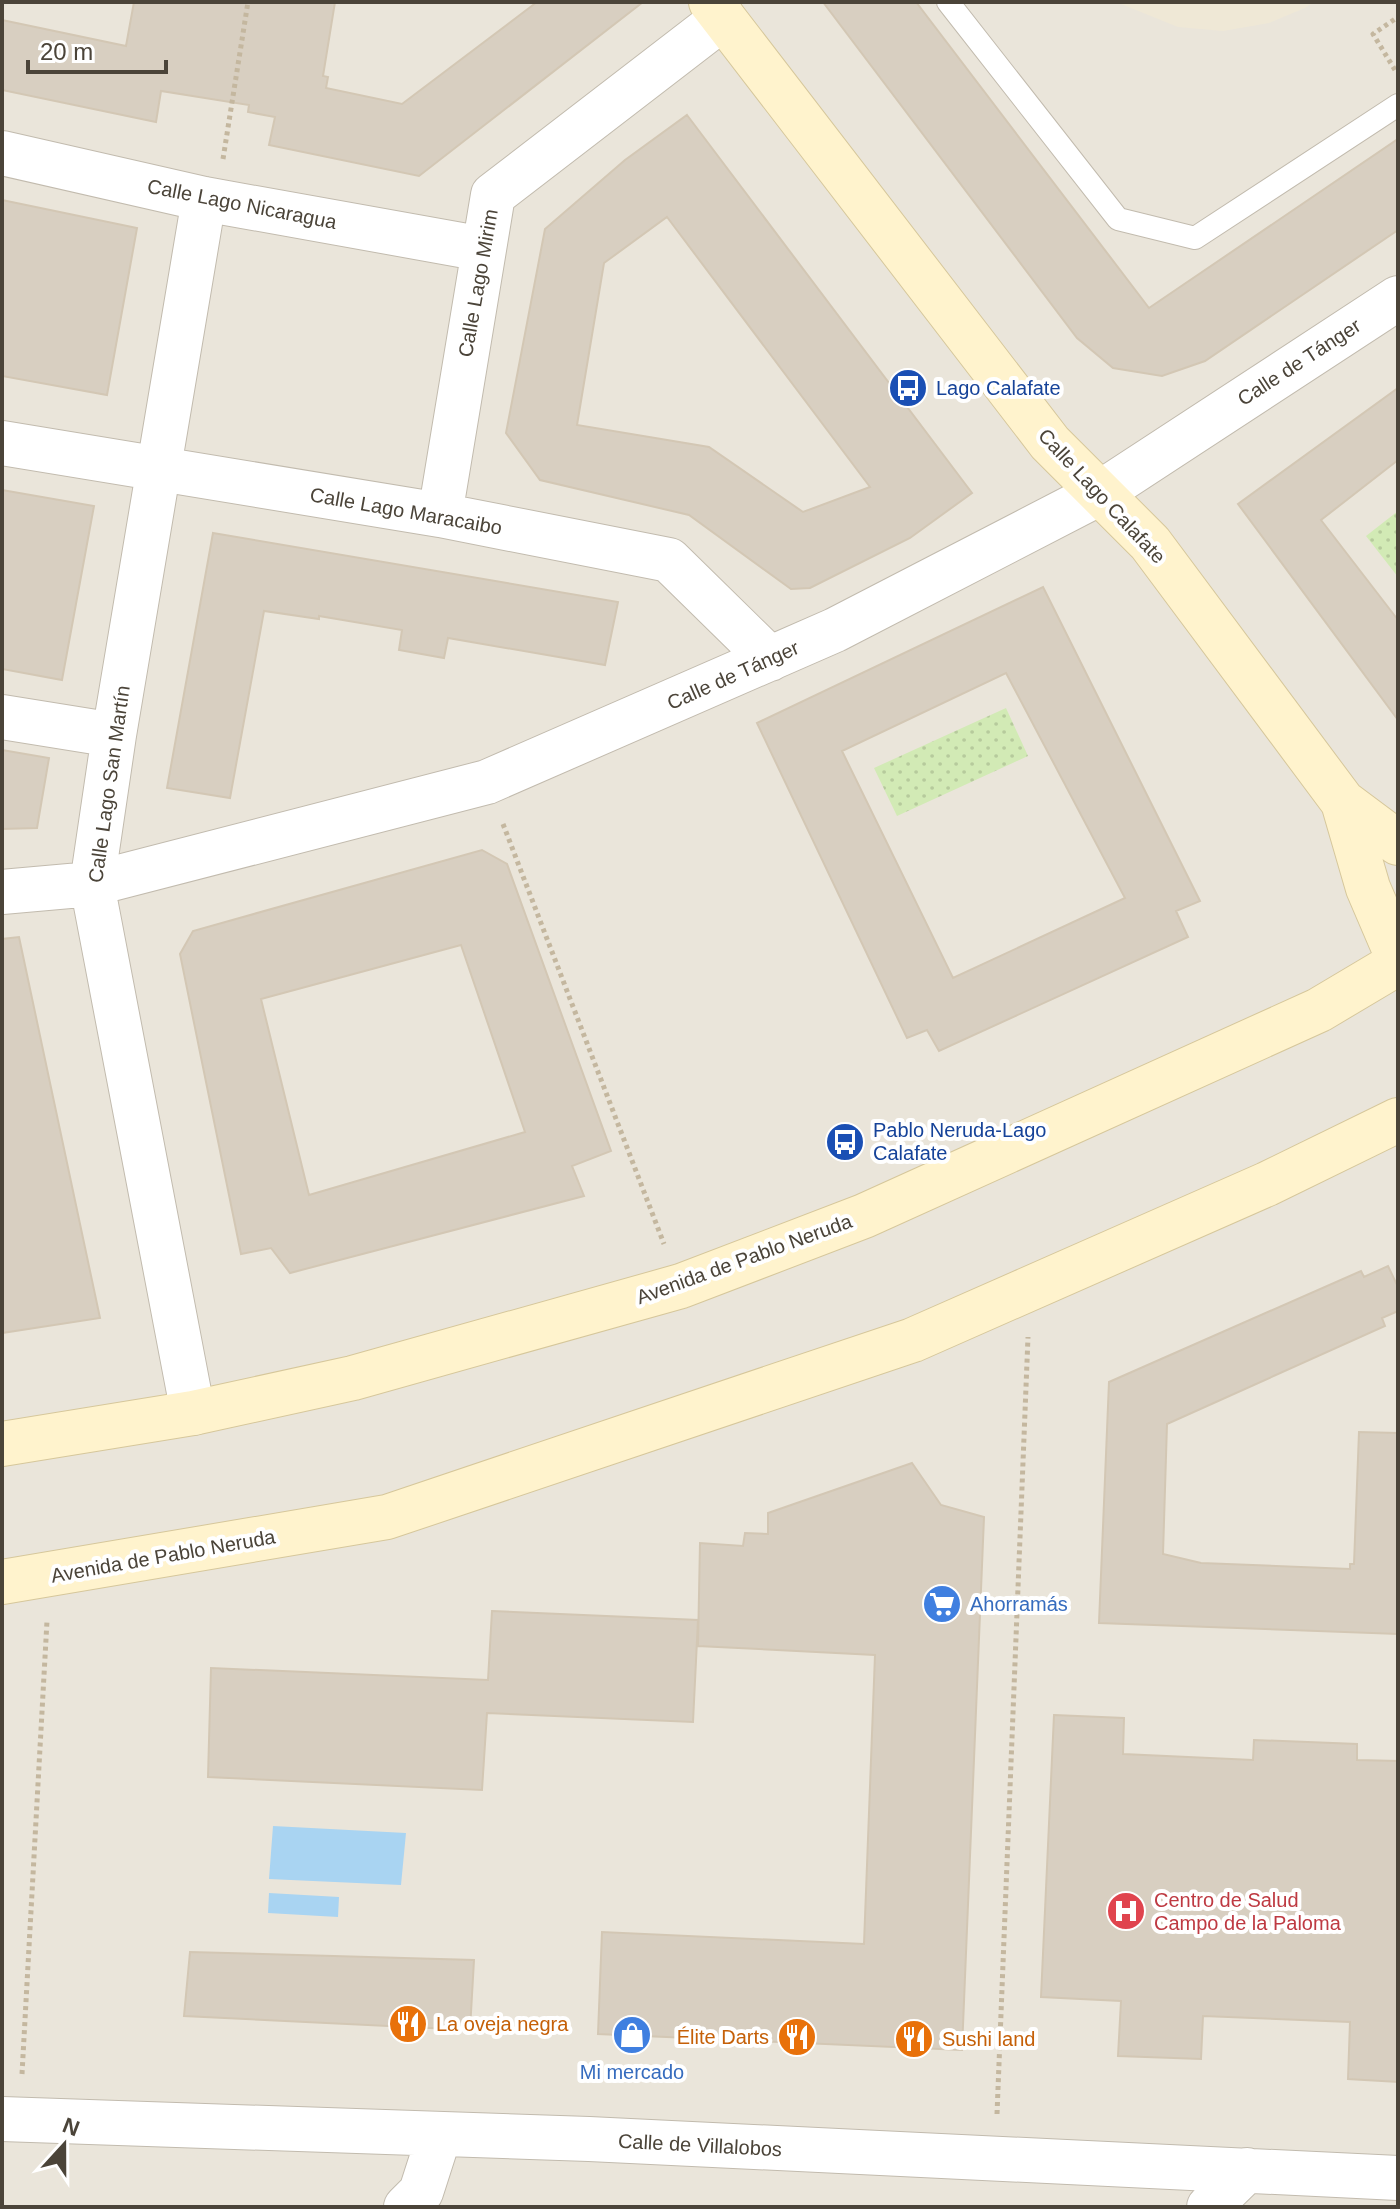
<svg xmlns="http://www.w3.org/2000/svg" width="1400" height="2209" font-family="Helvetica,sans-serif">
	<defs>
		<pattern id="park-dots" width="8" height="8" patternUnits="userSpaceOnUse" patternTransform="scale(2)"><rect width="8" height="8" fill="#d2eab5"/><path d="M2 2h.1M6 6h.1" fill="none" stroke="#b6ca9c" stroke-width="1.8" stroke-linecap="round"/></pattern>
	</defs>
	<rect width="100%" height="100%" fill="#f6f3ec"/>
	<path fill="#eae5da" d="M 2,2 L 1398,2 L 1398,2207 L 2,2207 Z"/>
	<path fill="#efe8d6" d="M 1116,2 L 1314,2 L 1305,8 L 1269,23 L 1223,31 L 1178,27 Z"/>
	<path fill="url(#park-dots)" d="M 1398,511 L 1398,577 L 1366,536 Z
		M 1006,708 L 1028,756 L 897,816 L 874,768 Z"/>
	<path fill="#a9d4f2" d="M 273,1826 L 406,1833 L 401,1885 L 269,1879 Z
		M 269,1893 L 339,1897 L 338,1917 L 268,1913 Z"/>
	<path fill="#d8cfc1" stroke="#d3c7b4" stroke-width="2" fill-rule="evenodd" d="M 134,2 L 335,2 L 323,76 L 328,77 L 326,88 L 402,104 L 537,2 L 643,2 L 419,176 L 269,145 L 275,117 L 248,112 L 249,105 L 161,91 L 156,122 L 2,90 L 2,20 L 126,46 Z
		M 823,2 L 916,2 L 1149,308 L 1398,139 L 1398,230 L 1205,361 L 1162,376 L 1113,368 L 1077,338 Z
		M 687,115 L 972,493 L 910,538 L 810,588 L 791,589 L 689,515 L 540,480 L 506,433 L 545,229 L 625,160 ZM 667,217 L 870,487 L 803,512 L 709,447 L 577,425 L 604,263 Z
		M 2,200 L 137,228 L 107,395 L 2,376 Z
		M 1398,388 L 1398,460 L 1321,520 L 1398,620 L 1398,720 L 1238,504 Z
		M 2,490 L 94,506 L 62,680 L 2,669 Z
		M 213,533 L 618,602 L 605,665 L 448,638 L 444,658 L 399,650 L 402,630 L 319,616 L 319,619 L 264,611 L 230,798 L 167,788 Z
		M 1043,587 L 1200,901 L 1176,911 L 1188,937 L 939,1051 L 927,1030 L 907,1038 L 757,723 ZM 1006,673 L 1125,898 L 953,978 L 842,751 Z
		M 2,750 L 49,758 L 37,828 L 2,829 Z
		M 482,850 L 507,864 L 611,1151 L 572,1166 L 584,1196 L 290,1273 L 271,1248 L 241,1254 L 180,954 L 193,931 ZM 461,945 L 525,1132 L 309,1195 L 261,999 Z
		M 19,937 L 100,1318 L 2,1333 L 2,939 Z
		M 1388,1266 L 1398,1287 L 1398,1311 L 1382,1318 L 1385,1326 L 1167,1424 L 1163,1554 L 1201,1563 L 1350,1569 L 1350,1564 L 1354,1564 L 1359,1432 L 1398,1433 L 1398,1634 L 1099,1623 L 1109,1382 L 1361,1271 L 1364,1277 Z
		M 912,1463 L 941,1505 L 984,1517 L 962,2050 L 598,2034 L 602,1932 L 864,1944 L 875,1655 L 698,1646 L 700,1543 L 743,1546 L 745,1533 L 768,1534 L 768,1513 Z
		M 492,1611 L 698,1620 L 693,1722 L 487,1713 L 482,1790 L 208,1777 L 211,1668 L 488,1680 Z
		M 1054,1715 L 1124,1718 L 1123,1754 L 1253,1760 L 1254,1740 L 1357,1744 L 1357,1760 L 1398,1761 L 1398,2082 L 1348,2079 L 1350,2022 L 1203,2016 L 1201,2059 L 1118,2056 L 1121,2001 L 1041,1997 Z
		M 190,1952 L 474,1960 L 470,2030 L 184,2016 Z"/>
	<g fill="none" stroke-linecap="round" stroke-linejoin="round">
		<g stroke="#c2bbae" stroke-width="24">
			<path id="lane" d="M 948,2 L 1118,219 L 1195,238 L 1398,105"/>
		</g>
		<g stroke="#c2bbae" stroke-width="46">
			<path id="street" d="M 2,153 L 204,199 L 483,249
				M 2,443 L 440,515 L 669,560 L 770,659
				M 440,515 L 493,195 L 723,18
				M 2,717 L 114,735
				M 2,892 L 92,884 L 487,782 L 835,630 L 1100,493 L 1398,298
				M 193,1413 L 92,884 L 114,735 L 204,199
				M 2,2119 L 589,2139 L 1398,2178
				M 406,2207 L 421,2192 L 439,2136
				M 1209,2207 L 1247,2170"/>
		</g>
		<g stroke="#d6c79b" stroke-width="46">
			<path id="secondary" d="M 711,2 L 1050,443 L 1150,543 L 1343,802 L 1398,843
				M 1343,802 L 1368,888 L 1398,958
				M 2,1444 L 193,1413 L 353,1378 L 681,1286 L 864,1216 L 1319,1010 L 1398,963
				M 2,1582 L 387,1517 L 913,1340 L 1267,1184 L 1398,1120"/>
		</g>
		<path stroke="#c4b79f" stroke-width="5" stroke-dasharray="4 4" stroke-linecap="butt" d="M 1395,70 L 1373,34 L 1398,17
			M 223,159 L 248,2
			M 503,824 L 664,1244
			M 22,2074 L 47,1621
			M 997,2114 L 1028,1337"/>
		<use href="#lane" stroke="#fff" stroke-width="22"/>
		<use href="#street" stroke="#fff" stroke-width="44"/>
		<use href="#secondary" stroke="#fff3cd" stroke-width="44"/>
	</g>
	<defs>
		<g id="bus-disc" transform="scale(2)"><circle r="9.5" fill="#1a4fb4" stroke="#fff"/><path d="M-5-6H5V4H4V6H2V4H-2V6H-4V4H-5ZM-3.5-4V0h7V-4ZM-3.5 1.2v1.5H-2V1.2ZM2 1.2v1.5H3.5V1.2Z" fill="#fff"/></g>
		<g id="supermarket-disc" transform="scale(2)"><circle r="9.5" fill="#3f7fe0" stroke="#fff"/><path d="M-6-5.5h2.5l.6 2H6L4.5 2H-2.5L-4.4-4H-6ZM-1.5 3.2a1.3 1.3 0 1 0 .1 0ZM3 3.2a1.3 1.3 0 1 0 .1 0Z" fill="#fff"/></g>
		<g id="hospital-disc" transform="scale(2)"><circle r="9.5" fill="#e0444e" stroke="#fff"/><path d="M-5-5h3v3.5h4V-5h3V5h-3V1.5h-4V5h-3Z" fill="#fff"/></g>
		<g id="restaurant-disc" transform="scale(2)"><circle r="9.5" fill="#e8710a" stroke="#fff"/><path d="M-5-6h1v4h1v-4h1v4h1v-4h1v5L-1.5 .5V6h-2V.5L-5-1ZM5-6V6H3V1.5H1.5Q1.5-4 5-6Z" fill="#fff"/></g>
		<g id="shop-disc" transform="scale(2)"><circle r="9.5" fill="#3f7fe0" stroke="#fff"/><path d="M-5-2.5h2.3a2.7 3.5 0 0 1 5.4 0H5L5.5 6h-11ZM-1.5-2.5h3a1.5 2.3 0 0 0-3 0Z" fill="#fff"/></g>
	</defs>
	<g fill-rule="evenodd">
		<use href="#bus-disc" x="908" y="388"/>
		<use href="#bus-disc" x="845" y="1142"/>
		<use href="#supermarket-disc" x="942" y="1604"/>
		<use href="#hospital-disc" x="1126" y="1911"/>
		<use href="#restaurant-disc" x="408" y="2024"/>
		<use href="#shop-disc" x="632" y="2035"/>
		<use href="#restaurant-disc" x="797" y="2037"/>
		<use href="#restaurant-disc" x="914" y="2039"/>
	</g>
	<g text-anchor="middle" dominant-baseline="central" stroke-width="8" stroke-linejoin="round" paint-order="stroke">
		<g font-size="20" fill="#4b4439" stroke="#fff">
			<text transform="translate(242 204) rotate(11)">Calle Lago Nicaragua</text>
			<text transform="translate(478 283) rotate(-80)">Calle Lago Mirim</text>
			<text transform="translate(1299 362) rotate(-33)">Calle de Tánger</text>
			<text transform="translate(1102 496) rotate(47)">Calle Lago Calafate</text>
			<text transform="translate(406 511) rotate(10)">Calle Lago Maracaibo</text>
			<text transform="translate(733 675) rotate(-24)">Calle de Tánger</text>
			<text transform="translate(109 784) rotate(-82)">Calle Lago San Martín</text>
			<text transform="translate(744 1259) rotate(-20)">Avenida de Pablo Neruda</text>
			<text transform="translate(163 1556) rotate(-10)">Avenida de Pablo Neruda</text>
			<text transform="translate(700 2145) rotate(3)">Calle de Villalobos</text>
		</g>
		<g font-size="20" fill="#164399" stroke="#fff" text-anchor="start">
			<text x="936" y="388">Lago Calafate</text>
			<text x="873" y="1130">Pablo Neruda-Lago<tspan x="873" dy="23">Calafate</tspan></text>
		</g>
		<g font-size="20" fill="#366cbe" stroke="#fff" text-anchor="start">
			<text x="970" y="1604">Ahorramás</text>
			<text x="632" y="2072" text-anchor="middle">Mi mercado</text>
		</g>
		<g font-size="20" fill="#be3a42" stroke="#fff" text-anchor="start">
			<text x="1154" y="1900">Centro de Salud<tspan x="1154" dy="23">Campo de la Paloma</tspan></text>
		</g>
		<g font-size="20" fill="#c56008" stroke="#fff" text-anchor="start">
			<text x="436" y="2024">La oveja negra</text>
			<text x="769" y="2037" text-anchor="end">Élite Darts</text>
			<text x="942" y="2039">Sushi land</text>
		</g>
	</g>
	<rect width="1400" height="2209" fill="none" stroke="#4b4439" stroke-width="8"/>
	<g transform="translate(64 2145) rotate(21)" stroke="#ffffff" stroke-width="6" paint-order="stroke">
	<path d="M0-6L14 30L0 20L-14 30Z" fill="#4b4439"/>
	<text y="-12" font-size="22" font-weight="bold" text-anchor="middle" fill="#4b4439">N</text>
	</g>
	<path d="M28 60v12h138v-12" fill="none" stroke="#4b4439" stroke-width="4"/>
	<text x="40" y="60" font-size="24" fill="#4b4439" stroke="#ffffff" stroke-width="6" paint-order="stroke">20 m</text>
</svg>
